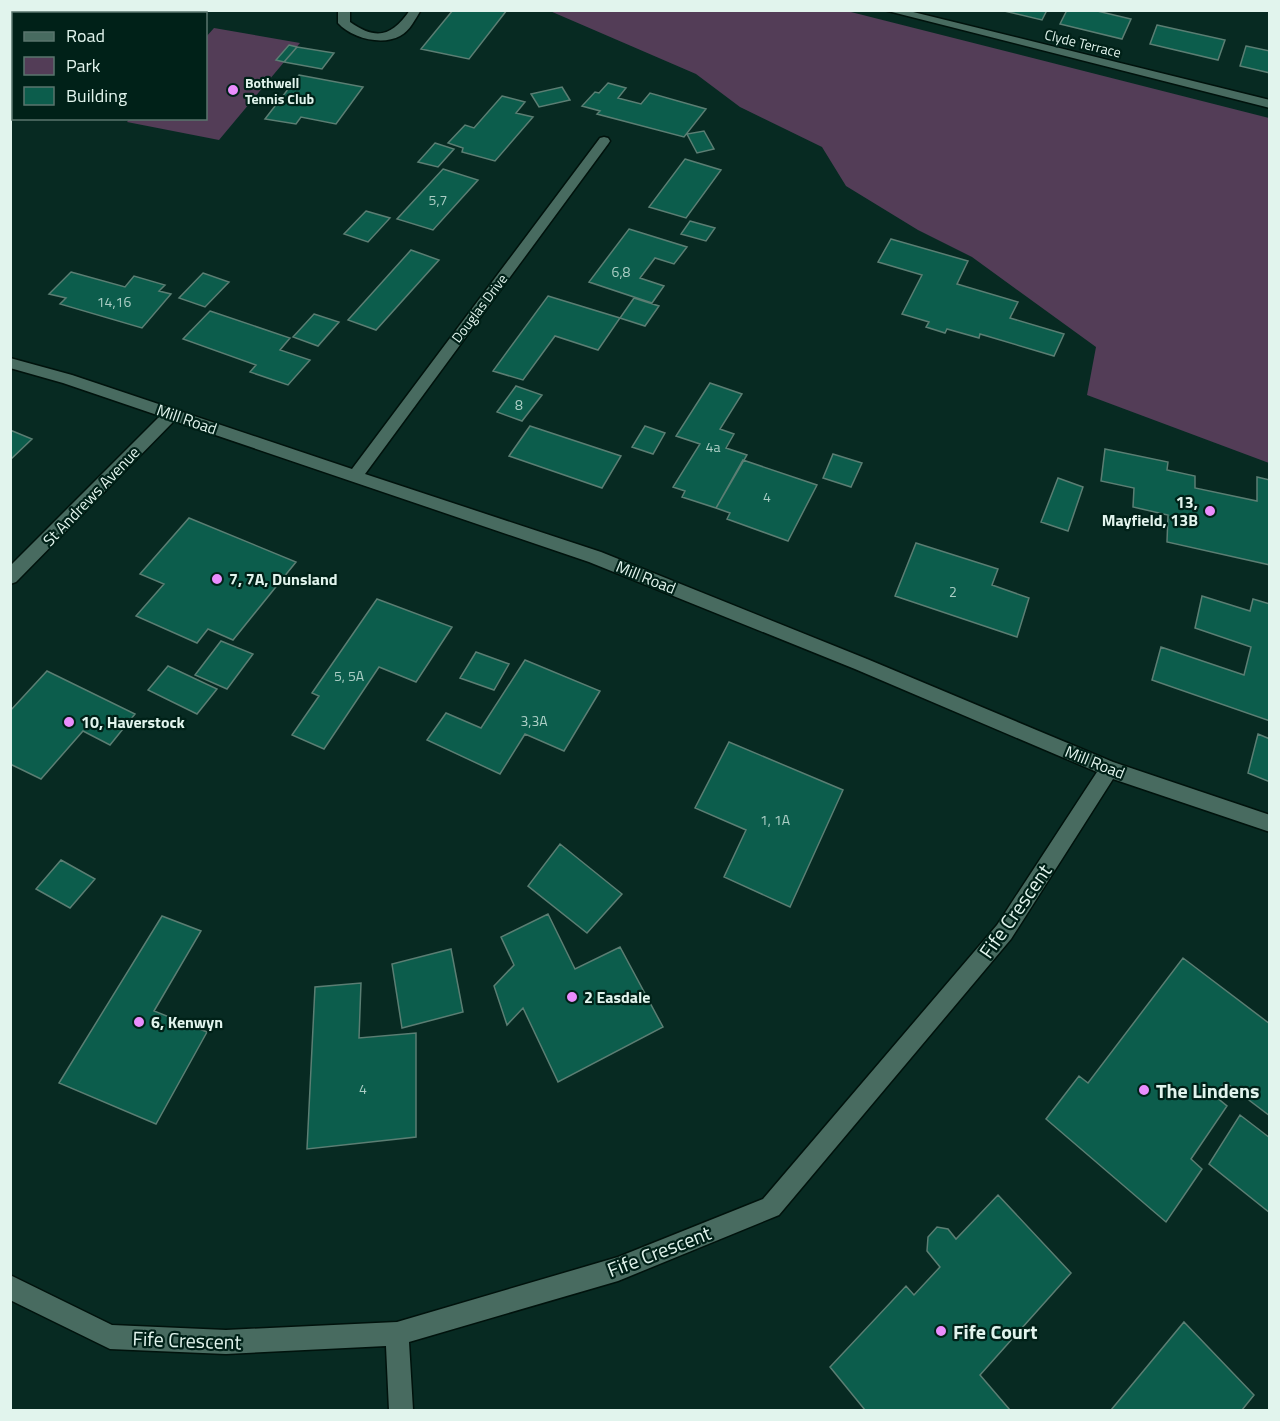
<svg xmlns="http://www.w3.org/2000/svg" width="1280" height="1421" font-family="'Titillium Web',sans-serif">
	<rect width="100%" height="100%" fill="#072a22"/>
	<path fill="#533d57" d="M 550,11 L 847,11 L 1269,118 L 1269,463 L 1087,395 L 1096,347 L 972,257 L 918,230 L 846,186 L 822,147 L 740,107 L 696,74 Z
		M 214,28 L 300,43 L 219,140 L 127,122 L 130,118 L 206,118 L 206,37 Z"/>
	<path fill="#0c5d4c" stroke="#5b7e73" stroke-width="1.5" d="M 10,10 L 70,10 L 67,14 L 14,14 L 14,23 L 10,23 Z
		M 453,10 L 507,10 L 469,59 L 421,49 Z
		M 1000,10 L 1047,10 L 1042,20 Z
		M 1067,10 L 1093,10 L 1131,19 L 1122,39 L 1060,24 Z
		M 1157,25 L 1225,40 L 1218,60 L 1150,44 Z
		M 289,45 L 297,47 L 284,62 L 276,60 Z
		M 1246,46 L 1270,51 L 1270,73 L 1240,66 Z
		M 297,47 L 334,53 L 322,69 L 284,62 Z
		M 10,57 L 14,57 L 14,97 L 10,97 Z
		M 299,75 L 363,87 L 336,124 L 301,117 L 296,124 L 265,119 Z
		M 608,83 L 626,88 L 618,98 L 641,104 L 650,93 L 706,109 L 684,137 L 597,114 L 600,111 L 582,106 L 595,92 L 599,93 Z
		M 562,87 L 570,100 L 539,107 L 531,94 Z
		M 502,96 L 525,102 L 516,113 L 533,117 L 495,161 L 462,152 L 463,148 L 448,143 L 465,125 L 474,128 Z
		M 704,131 L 714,149 L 697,153 L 687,134 Z
		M 435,143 L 454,149 L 438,167 L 418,162 Z
		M 685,159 L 721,170 L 686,218 L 649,207 Z
		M 443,169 L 478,180 L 433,230 L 397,219 Z
		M 366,211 L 390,218 L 368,242 L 344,234 Z
		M 690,221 L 715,228 L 706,241 L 681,234 Z
		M 629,229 L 687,247 L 674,264 L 655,258 L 640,278 L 664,286 L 652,303 L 589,282 Z
		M 891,239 L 968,261 L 957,284 L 1018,302 L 1010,318 L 1064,334 L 1054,356 L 980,334 L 979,338 L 947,329 L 945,333 L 926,327 L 929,322 L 902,314 L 922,275 L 878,262 Z
		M 411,250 L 439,260 L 376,330 L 348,320 Z
		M 71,272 L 125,287 L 134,276 L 165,285 L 159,291 L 171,294 L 142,328 L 60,304 L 66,298 L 49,294 Z
		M 203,273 L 229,282 L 205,307 L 179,298 Z
		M 548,296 L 620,318 L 598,350 L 555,336 L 523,380 L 493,371 Z
		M 634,298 L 659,306 L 645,326 L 620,318 Z
		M 210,311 L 290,338 L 280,350 L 310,360 L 288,385 L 250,372 L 256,365 L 183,339 Z
		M 314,314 L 339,322 L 318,346 L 293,337 Z
		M 710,383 L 742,394 L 720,429 L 734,434 L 726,448 L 747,455 L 716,508 L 682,497 L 685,491 L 673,487 L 700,444 L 676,436 Z
		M 516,386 L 542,395 L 522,421 L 497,412 Z
		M 530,426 L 621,456 L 602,488 L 509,456 Z
		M 645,426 L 665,433 L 653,454 L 632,447 Z
		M 10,430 L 32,439 L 10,460 Z
		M 1105,449 L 1168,462 L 1167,470 L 1195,476 L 1195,488 L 1257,501 L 1257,477 L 1270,480 L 1270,565 L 1167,542 L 1168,515 L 1133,507 L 1134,488 L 1101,481 Z
		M 833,454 L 862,463 L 851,487 L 823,478 Z
		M 743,460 L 817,485 L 788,541 L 727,519 L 730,513 L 716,508 Z
		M 1058,478 L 1083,487 L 1068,531 L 1041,522 Z
		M 189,518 L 296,562 L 233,640 L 208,629 L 197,643 L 136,616 L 164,584 L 140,574 Z
		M 916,543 L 998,569 L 992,585 L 1029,598 L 1017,637 L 895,596 Z
		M 1202,596 L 1250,611 L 1253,599 L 1270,604 L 1270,721 L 1152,680 L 1161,647 L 1244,675 L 1251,647 L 1195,628 Z
		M 377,599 L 452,627 L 416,682 L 379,667 L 324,749 L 292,735 L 319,696 L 312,693 Z
		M 221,641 L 253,654 L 227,689 L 195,675 Z
		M 476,652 L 509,664 L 494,690 L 460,678 Z
		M 525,660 L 600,691 L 564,751 L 525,734 L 500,774 L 427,740 L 446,713 L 481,728 Z
		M 168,666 L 217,689 L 197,714 L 148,690 Z
		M 47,671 L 135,714 L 110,745 L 83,731 L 41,779 L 10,764 L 10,711 Z
		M 1258,734 L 1270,739 L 1270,782 L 1248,773 Z
		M 729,742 L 843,790 L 790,907 L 724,877 L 746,830 L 695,808 Z
		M 560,844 L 622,894 L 587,933 L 528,886 Z
		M 61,860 L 95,879 L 70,908 L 36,889 Z
		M 548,914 L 575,969 L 620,947 L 663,1027 L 558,1082 L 523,1008 L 507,1025 L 494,986 L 514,965 L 501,937 Z
		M 162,916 L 201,931 L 154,1011 L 207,1032 L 156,1124 L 59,1083 Z
		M 451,949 L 463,1012 L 402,1028 L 392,964 Z
		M 1183,958 L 1270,1024 L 1270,1116 L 1225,1082 L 1215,1096 L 1227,1106 L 1191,1159 L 1202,1169 L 1166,1222 L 1046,1119 L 1079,1076 L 1088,1083 Z
		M 361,983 L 359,1038 L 416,1033 L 416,1137 L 307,1149 L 315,987 Z
		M 1240,1115 L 1270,1138 L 1270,1213 L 1209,1164 Z
		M 998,1195 L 1071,1273 L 980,1375 L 1010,1410 L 865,1410 L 830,1367 L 906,1286 L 914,1295 L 940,1267 L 927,1251 L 928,1237 L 937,1227 L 948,1229 L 956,1239 Z
		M 1184,1322 L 1254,1395 L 1242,1410 L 1111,1410 Z"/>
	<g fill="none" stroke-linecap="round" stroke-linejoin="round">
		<g stroke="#00120c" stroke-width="3">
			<path id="minor" d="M 338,10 L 350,10 L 350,22 C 377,41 392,36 410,10 L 421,10 C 415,19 410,31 400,36 C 382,46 351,38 338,23 Z
				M 884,10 L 905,10 L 1270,100 L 1270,108 Z
				M 604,137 L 608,138 L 610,141 L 608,144 L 365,474 L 601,552 L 867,659 L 1113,762 L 1270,815 L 1270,832 L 1113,779 L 1011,939 L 779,1215 L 618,1281 L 409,1342 L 413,1410 L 389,1410 L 386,1346 L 226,1354 L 110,1349 L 10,1300 L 10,1275 L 112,1325 L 226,1330 L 397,1322 L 618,1257 L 763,1199 L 997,925 L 1097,772 L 855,669 L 589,562 L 174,421 L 16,582 L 10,584 L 10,566 L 160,416 L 63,383 L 10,368 L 10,358 L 72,375 L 352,469 L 600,138 Z"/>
		</g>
		<use href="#minor" fill="#486b60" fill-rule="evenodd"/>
	</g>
	<g fill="#ea8dfd" stroke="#002118" stroke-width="2">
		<circle cx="233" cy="90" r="6"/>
		<circle cx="1210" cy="511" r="6"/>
		<circle cx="217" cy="579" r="6"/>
		<circle cx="69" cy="722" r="6"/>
		<circle cx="572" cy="997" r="6"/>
		<circle cx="139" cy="1022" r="6"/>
		<circle cx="1144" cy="1090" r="6"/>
		<circle cx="941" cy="1331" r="6"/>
	</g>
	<g text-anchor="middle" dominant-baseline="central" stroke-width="4.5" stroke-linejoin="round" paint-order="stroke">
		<g font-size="14" fill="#e1f4ed" stroke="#002118">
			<text transform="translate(1083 43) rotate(14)">Clyde Terrace</text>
			<text transform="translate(479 308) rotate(-53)">Douglas Drive</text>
		</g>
		<g font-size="14" font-weight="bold" fill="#e1f4ed" stroke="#002118" text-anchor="start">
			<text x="245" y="82">Bothwell<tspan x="245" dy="16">Tennis Club</tspan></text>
		</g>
		<g font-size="14" fill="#accec5">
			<text x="438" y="199">5,7</text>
			<text x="621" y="271">6,8</text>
			<text x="114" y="301">14,16</text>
			<text x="519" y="404">8</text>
			<text x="713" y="446">4a</text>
			<text x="767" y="496">4</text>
			<text x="953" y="591">2</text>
			<text x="349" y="675">5, 5A</text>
			<text x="534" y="720">3,3A</text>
			<text x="775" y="819">1, 1A</text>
			<text x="363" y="1088">4</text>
		</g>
		<g font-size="16" fill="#e1f4ed" stroke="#002118">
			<text transform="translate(187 419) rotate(19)">Mill Road</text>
			<text transform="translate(91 496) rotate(-46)">St Andrews Avenue</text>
			<text transform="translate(646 577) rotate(22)">Mill Road</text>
			<text transform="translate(1095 762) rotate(22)">Mill Road</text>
		</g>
		<g font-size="16" font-weight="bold" fill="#e1f4ed" stroke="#002118" text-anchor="start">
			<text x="1198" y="502" text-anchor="end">13,<tspan x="1198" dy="18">Mayfield, 13B</tspan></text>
			<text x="229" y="579">7, 7A, Dunsland</text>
			<text x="81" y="722">10, Haverstock</text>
			<text x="584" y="997">2 Easdale</text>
			<text x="151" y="1022">6, Kenwyn</text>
		</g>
		<g font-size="20" fill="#e1f4ed" stroke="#002118">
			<text transform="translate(1015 911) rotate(-55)">Fife Crescent</text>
			<text transform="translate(659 1251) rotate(-21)">Fife Crescent</text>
			<text transform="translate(187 1340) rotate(2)">Fife Crescent</text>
		</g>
		<g font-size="20" font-weight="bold" fill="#e1f4ed" stroke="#002118" text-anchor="start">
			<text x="1156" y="1090">The Lindens</text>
			<text x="953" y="1331">Fife Court</text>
		</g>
	</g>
	<rect width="1280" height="1421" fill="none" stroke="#e1f4ed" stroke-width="24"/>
	<rect x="12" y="12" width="195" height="108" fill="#002118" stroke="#5a756d" stroke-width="1.5"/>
	<rect x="24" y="32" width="30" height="9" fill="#486b60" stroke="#5a756d" stroke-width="1.5"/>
	<text x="66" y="42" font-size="18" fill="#e1f4ed">Road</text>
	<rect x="24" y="57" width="30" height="18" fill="#533d57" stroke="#5a756d" stroke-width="1.5"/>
	<text x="66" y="72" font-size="18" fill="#e1f4ed">Park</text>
	<rect x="24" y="87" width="30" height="18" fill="#0c5d4c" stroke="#5a756d" stroke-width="1.5"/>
	<text x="66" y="102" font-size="18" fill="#e1f4ed">Building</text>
</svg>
